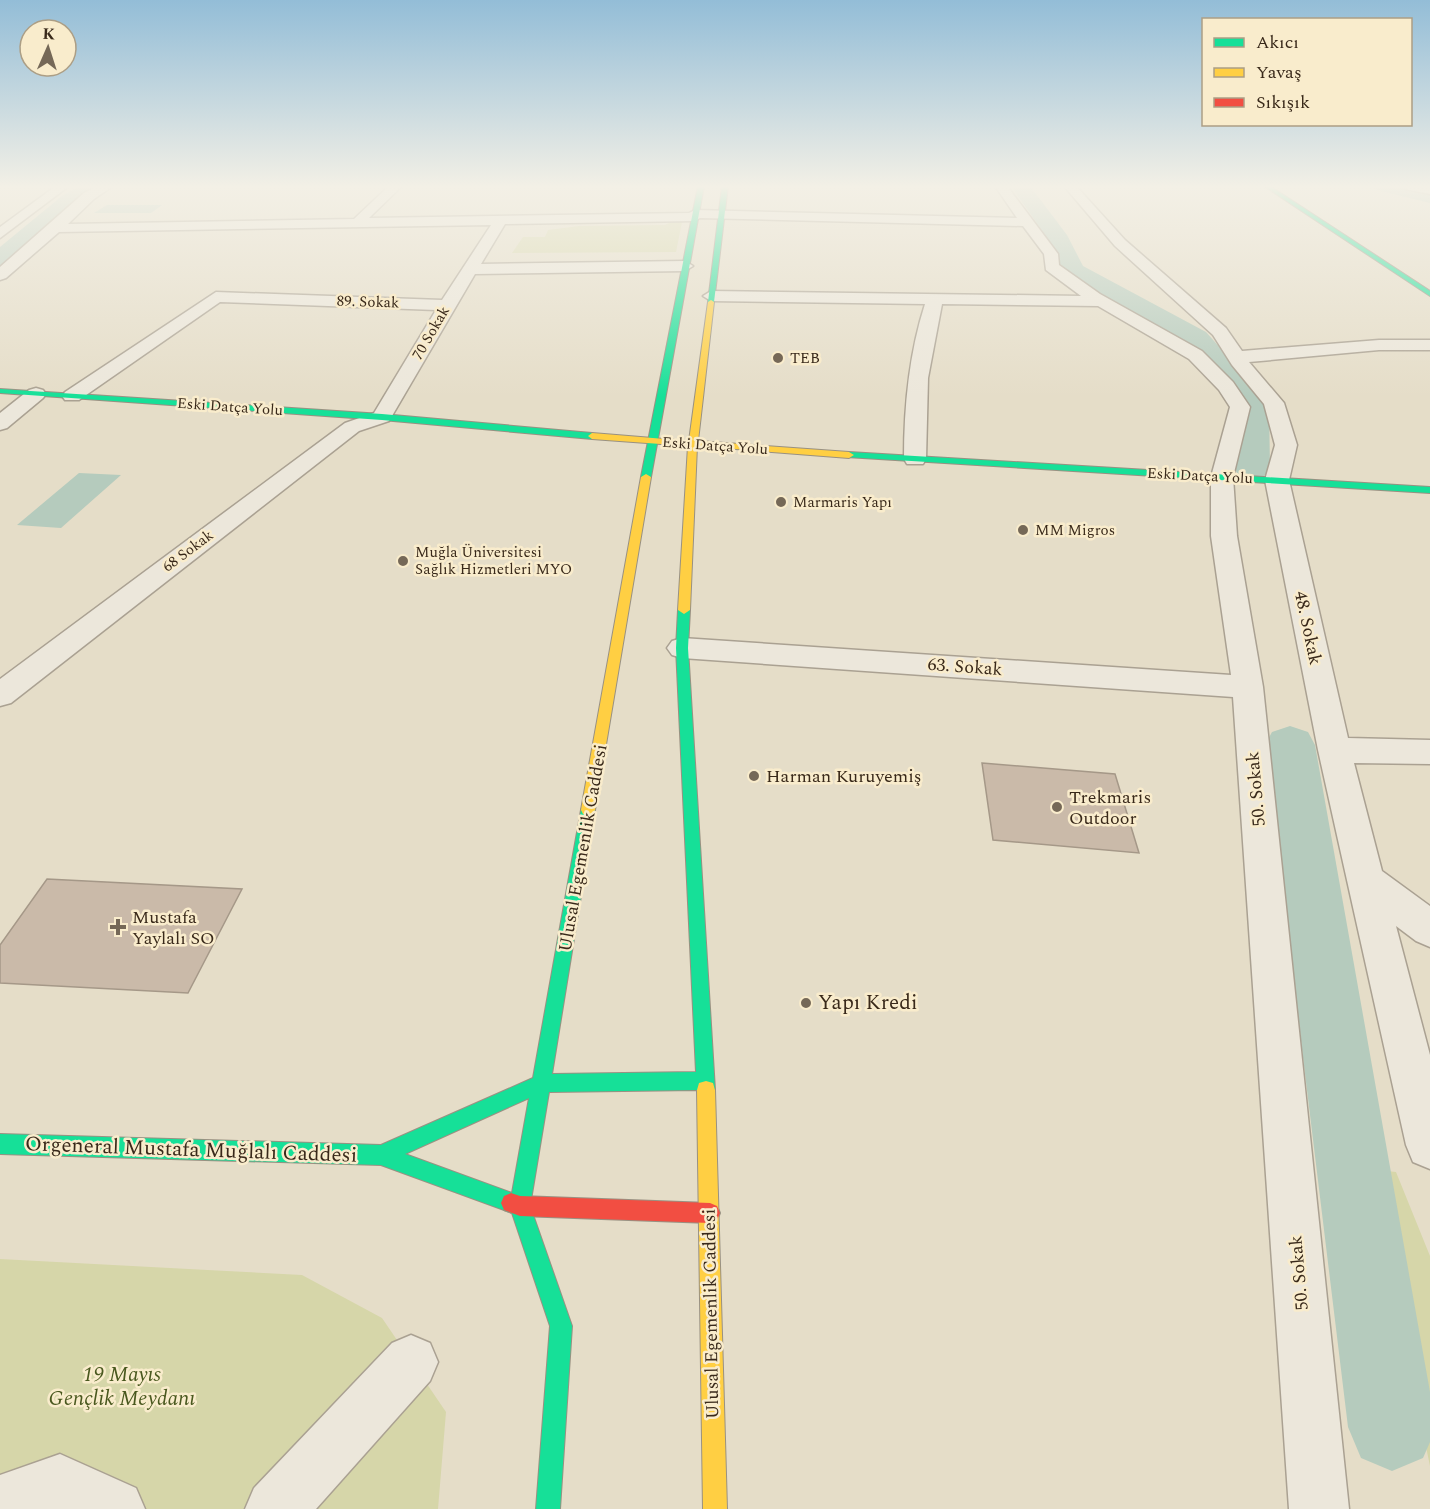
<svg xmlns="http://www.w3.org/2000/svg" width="1430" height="1509" font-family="Spectral,serif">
	<rect width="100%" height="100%" fill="#e5ddc8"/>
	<path fill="#d6d6a9" d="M 671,222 L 682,222 L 676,252 L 512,253 L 523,237 L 545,237 L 548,230 L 579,226 L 665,225 Z
		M 1368,1169 L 1396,1172 L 1430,1256 L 1430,1466 Z
		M 0,1259 L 302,1275 L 382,1318 L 446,1412 L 438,1509 L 0,1509 Z"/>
	<path fill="#b5cbbd" d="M 80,186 L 97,186 L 82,195 L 0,266 L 0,247 L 62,196 Z
		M 107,205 L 162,205 L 151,213 L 94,213 Z
		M 79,473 L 121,475 L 61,528 L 17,525 Z"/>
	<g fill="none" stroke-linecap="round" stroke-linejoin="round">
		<path fill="#b5cbbd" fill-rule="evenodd" d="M 1011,186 L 1030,186 L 1067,235 L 1083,266 L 1206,332 L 1264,397 L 1269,404 L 1270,469 L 1264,476 L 1252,480 L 1240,476 L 1234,469 L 1237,405 L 1186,344 L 1065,275 L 1045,235 Z
			M 1374,186 L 1407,186 L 1430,191 L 1430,203 L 1377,190 Z
			M 1290,726 L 1308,732 L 1315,745 L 1430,1392 L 1430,1442 L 1423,1458 L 1392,1471 L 1361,1458 L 1348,1427 L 1265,745 L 1272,732 Z"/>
	</g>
	<path fill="#cabaa9" stroke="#a59888" stroke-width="1.5" d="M 982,763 L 1115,774 L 1139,853 L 993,840 Z
		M 47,879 L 242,889 L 188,993 L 0,983 L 0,945 Z"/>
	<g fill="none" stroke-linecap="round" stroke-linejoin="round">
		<g stroke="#aaa192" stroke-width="3">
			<path id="street" d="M 56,186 L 69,186 L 0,238 L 0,227 Z
				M 98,186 L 113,186 L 94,199 L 68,224 L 354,219 L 389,186 L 402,186 L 369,218 L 689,213 L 695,210 L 1017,218 L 995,186 L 1007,186 L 1058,254 L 1059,265 L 1100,294 L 1202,351 L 1233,382 L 1250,407 L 1233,477 L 1237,536 L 1263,687 L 1349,1509 L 1289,1509 L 1233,697 L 682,658 L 672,655 L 667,648 L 672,641 L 682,638 L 1231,675 L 1211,536 L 1211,477 L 1230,407 L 1219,390 L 1189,359 L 1098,306 L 942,304 L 928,378 L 926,459 L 923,464 L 907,464 L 904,459 C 904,406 909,354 925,304 L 711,301 L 703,296 L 711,291 L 1081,296 L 1046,270 L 1044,254 L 1023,226 L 700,218 L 694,221 L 505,224 L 481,264 L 685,261 L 693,266 L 685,271 L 475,274 L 389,421 L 359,431 L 11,703 L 0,706 L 0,679 L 345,423 L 374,413 L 436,310 L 220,302 L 79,400 L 65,400 L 62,396 L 65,392 L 216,292 L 442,300 L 491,225 L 59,232 L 6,278 L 0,280 L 0,267 L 84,193 Z
				M 1064,186 L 1076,186 L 1125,240 L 1226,328 L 1242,351 L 1379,340 L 1430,340 L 1430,350 L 1379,350 L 1249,362 L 1284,403 L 1297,445 L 1289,480 L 1348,738 L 1430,740 L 1430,764 L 1354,763 L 1382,871 L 1430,906 L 1430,947 L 1416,941 L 1396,926 L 1430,1055 L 1430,1169 L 1413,1162 L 1406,1145 L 1318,750 L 1265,480 L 1275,445 L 1264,404 L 1232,365 L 1213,335 L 1115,246 Z
				M 1403,186 L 1430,186 L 1430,194 L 1405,189 Z
				M 36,388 L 43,390 L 46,394 L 43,398 L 7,428 L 0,430 L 0,413 L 29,390 Z
				M 411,1335 L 430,1343 L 438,1362 L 430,1381 L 316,1509 L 245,1509 L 254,1488 L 392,1343 Z
				M 60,1454 L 136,1488 L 145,1509 L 0,1509 L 0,1475 Z"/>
		</g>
		<g stroke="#999182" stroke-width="2">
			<path id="fast" d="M 698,186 L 704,186 L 651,477 L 646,480 L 641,477 Z
				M 722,186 L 728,186 L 714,302 L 711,304 L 708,302 Z
				M 1264,186 L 1270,186 L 1430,291 L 1430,296 Z
				M 0,389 L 382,414 L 592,433 L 596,436 L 592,439 L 382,420 L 0,393 Z
				M 849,452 L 1430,487 L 1430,493 L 846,457 L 844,455 Z
				M 684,606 L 690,610 L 688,648 L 715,1090 L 713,1097 L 706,1099 L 699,1097 L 697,1090 L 549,1092 L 530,1206 L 572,1326 L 560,1509 L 536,1509 L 550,1326 L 512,1213 L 381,1165 L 0,1154 L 0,1134 L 381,1145 L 533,1078 L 581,810 L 583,806 L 593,806 L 595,810 L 552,1074 L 696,1072 L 676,648 L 678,610 ZM 529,1098 L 512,1193 L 405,1154 Z"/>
		</g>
		<g stroke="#999182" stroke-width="2">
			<path id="slow" d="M 711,300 L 714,302 L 698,441 L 849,452 L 854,455 L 849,458 L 697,446 L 690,610 L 684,614 L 678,610 L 688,446 L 592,439 L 588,436 L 592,433 L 689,441 L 708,302 Z
				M 646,474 L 651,477 L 595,810 L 593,814 L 583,814 L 581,810 L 641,477 Z
				M 706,1081 L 713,1083 L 715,1090 L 727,1509 L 703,1509 L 697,1090 L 699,1083 Z"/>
		</g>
		<g stroke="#999182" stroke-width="2">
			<path id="jam" d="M 511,1193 L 520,1196 L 710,1203 L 717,1206 L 720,1213 L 717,1220 L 710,1223 L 520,1216 L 504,1210 L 501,1203 L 504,1196 Z"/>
		</g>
		<use href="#street" fill="#ece7db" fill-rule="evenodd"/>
		<use href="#fast" fill="#16e098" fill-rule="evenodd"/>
		<use href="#slow" fill="#ffcf43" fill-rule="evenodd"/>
		<use href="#jam" fill="#f24e42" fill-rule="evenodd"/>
	</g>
	<linearGradient id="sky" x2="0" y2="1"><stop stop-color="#93bdd7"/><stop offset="0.47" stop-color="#f3f0e6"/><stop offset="1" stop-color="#f3f0e6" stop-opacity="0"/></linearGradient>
	<rect width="1430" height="397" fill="url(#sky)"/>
	<g fill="#756857" stroke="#f9eccc" stroke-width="2">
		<circle cx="778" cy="358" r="6"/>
		<circle cx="781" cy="502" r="6"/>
		<circle cx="1023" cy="530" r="6"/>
		<circle cx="403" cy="561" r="6"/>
		<circle cx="754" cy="776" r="6"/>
		<circle cx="1057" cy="807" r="6"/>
		<path d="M115 918h6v6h6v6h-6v6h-6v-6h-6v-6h6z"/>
		<circle cx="806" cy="1003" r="6"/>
	</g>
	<g text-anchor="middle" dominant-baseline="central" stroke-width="5" stroke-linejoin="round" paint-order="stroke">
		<g font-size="15" fill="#39291a" stroke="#f9eccc">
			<text transform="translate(368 302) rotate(2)">89. Sokak</text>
			<text transform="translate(431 333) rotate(-60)">70 Sokak</text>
			<text transform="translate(230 407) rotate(4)">Eski Datça Yolu</text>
			<text transform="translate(715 446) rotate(4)">Eski Datça Yolu</text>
			<text transform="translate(1200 476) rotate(3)">Eski Datça Yolu</text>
			<text transform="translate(188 551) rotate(-37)">68 Sokak</text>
		</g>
		<g font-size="15" fill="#39291a" stroke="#f9eccc" text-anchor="start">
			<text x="790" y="358">TEB</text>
			<text x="793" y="502">Marmaris Yapı</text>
			<text x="1035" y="530">MM Migros</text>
			<text x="415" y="552">Muğla Üniversitesi<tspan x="415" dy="17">Sağlık Hizmetleri MYO</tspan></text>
		</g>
		<g font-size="18" fill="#39291a" stroke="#f9eccc">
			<text transform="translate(1308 628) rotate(78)">48. Sokak</text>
			<text transform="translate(965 667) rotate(4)">63. Sokak</text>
			<text transform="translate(1256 789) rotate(-95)">50. Sokak</text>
			<text transform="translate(583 848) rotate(-80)">Ulusal Egemenlik Caddesi</text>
			<text transform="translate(1299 1273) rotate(-95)">50. Sokak</text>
			<text transform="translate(711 1314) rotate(-91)">Ulusal Egemenlik Caddesi</text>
		</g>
		<g font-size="18" fill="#39291a" stroke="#f9eccc" text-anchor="start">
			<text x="766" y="776">Harman Kuruyemiş</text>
			<text x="1069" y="797">Trekmaris<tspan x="1069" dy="21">Outdoor</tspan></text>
			<text x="132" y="917">Mustafa<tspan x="132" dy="21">Yaylalı SO</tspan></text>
		</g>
		<g font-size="21" fill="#39291a" stroke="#f9eccc" text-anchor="start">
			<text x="818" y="1003">Yapı Kredi</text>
		</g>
		<g font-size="21" fill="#39291a" stroke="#f9eccc">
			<text transform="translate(191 1150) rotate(2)">Orgeneral Mustafa Muğlalı Caddesi</text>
		</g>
		<g font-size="21" font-style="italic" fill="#49581e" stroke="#f9eccc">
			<text x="122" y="1375">19 Mayıs<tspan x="122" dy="24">Gençlik Meydanı</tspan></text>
		</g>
	</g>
	<rect x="1202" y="18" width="210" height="108" fill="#f9eccc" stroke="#ac9e85" stroke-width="1.5"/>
	<rect x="1214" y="38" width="30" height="9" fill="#16e098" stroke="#ac9e85" stroke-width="1.5"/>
	<text x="1256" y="48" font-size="18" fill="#39291a">Akıcı</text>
	<rect x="1214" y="68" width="30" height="9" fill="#ffcf43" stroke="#ac9e85" stroke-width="1.5"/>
	<text x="1256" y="78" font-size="18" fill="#39291a">Yavaş</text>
	<rect x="1214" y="98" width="30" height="9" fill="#f24e42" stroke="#ac9e85" stroke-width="1.5"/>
	<text x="1256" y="108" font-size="18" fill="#39291a">Sıkışık</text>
	<g transform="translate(48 48) rotate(3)"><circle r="28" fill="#f9eccc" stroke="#ac9e85" stroke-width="1.5"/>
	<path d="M0-4.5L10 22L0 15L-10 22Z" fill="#756857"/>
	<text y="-9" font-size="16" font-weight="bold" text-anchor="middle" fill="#39291a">K</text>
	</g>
</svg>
